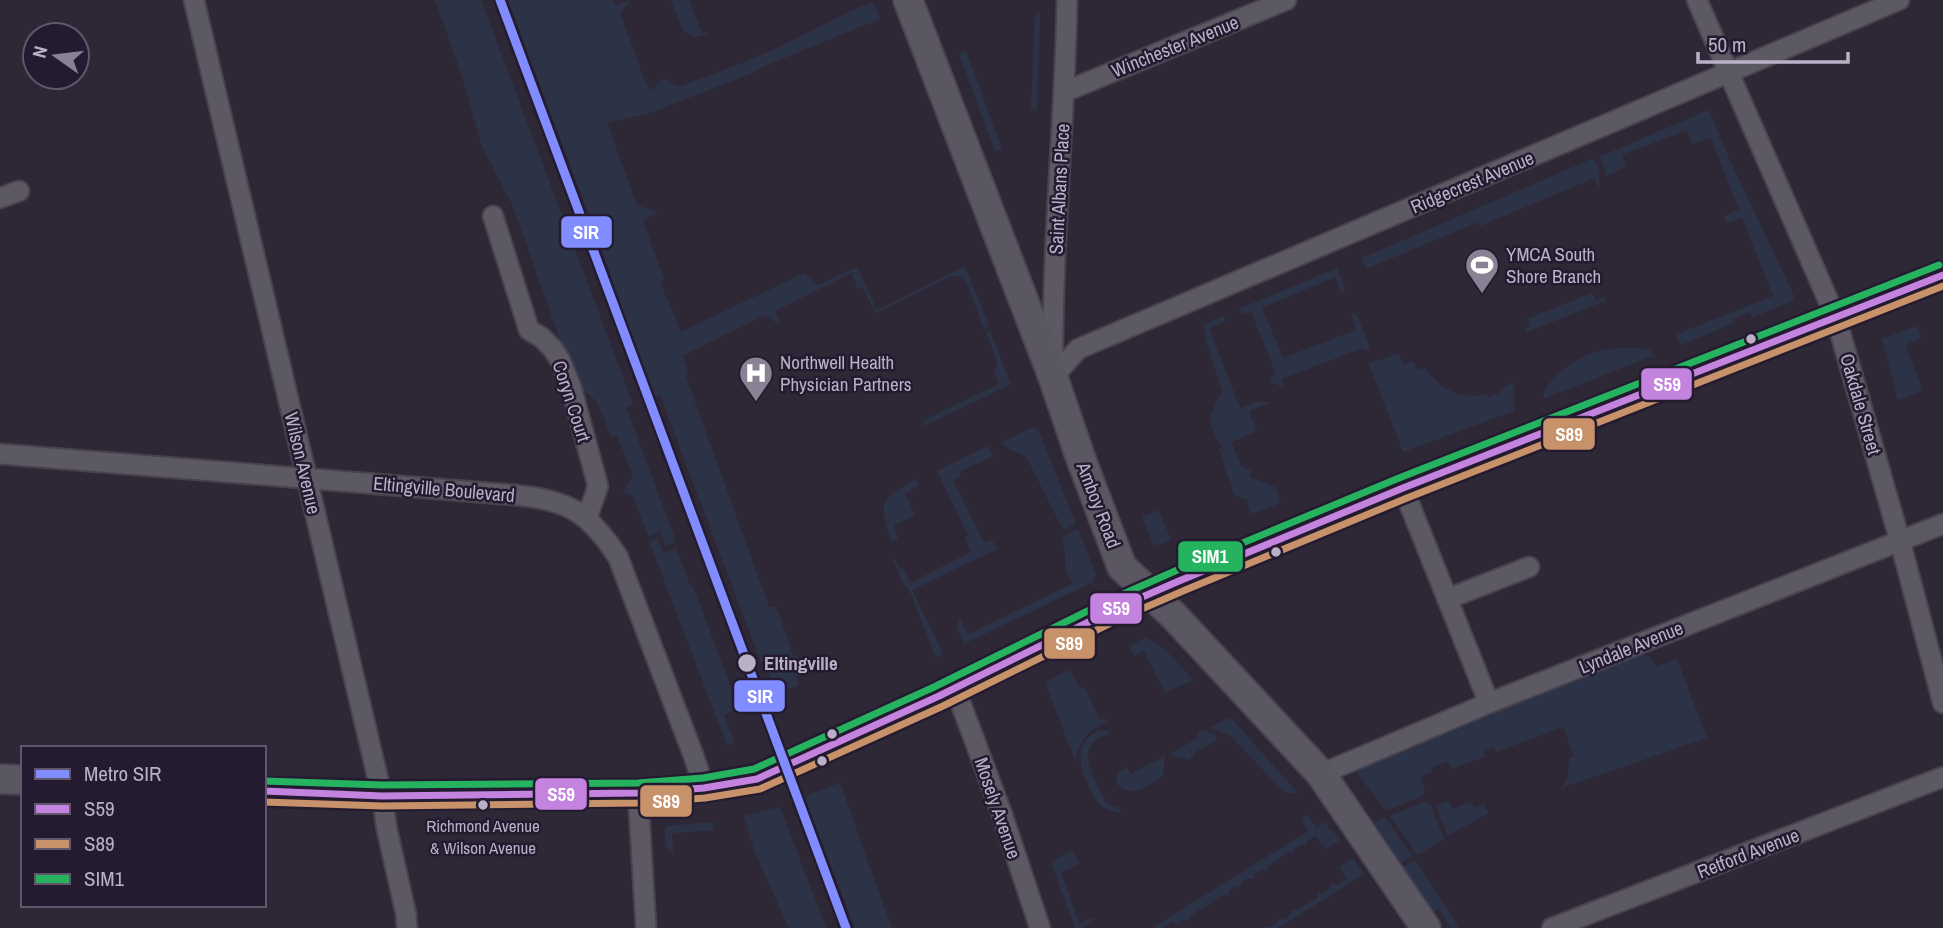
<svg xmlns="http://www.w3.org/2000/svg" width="1943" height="928" font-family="'Archivo Narrow',sans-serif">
	<rect width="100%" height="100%" fill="#2e2836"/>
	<path fill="#2d3347" d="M 435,0 L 481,0 L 633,404 L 626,407 L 675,539 L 673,540 L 674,543 L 666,546 L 660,532 L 648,536 L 633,496 L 623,492 L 633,475 L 617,435 L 611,437 C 604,421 600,395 581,391 L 571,371 L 513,206 L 482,146 L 462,76 Z
		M 508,0 L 613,0 L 615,5 L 631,0 L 620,13 L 646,84 L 652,90 L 664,78 L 675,85 L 681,86 C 714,74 747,62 779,47 C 811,32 840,14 873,2 L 880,19 L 762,67 L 752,73 L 650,113 L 607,123 L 637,205 L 658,212 L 643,221 L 664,279 L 660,282 L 681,332 L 804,273 L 818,285 L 857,267 L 877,310 L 965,266 L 989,326 L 984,329 L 967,283 L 959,276 L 950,277 L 876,313 L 862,287 L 857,288 L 852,273 L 775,311 L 781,326 L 765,315 L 682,356 L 688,372 L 685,374 L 769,607 L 776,606 L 793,656 L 797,656 L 805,674 L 796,677 L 799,685 L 777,694 L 764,661 L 761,662 L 660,395 L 653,397 L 595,230 Z
		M 671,0 L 689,0 L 702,33 L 707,32 L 708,34 L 694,37 L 682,29 Z
		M 1035,13 L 1040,13 L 1037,109 L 1031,109 Z
		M 966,51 L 1002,149 L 995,151 L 959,54 Z
		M 1709,110 L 1729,158 L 1794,296 L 1792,301 L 1754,317 L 1752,317 L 1750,312 L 1733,319 L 1734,323 L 1681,345 L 1676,337 L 1677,334 L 1773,296 L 1742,217 L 1727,223 L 1724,216 L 1739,210 L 1711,137 L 1693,144 L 1687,130 L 1622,155 L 1626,167 L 1606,176 L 1605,168 L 1599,157 Z
		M 1594,158 L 1600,172 L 1599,189 L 1594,178 L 1480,226 L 1478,222 L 1366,269 L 1362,258 Z
		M 1337,268 L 1345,287 L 1344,292 L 1341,293 L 1335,277 L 1262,308 L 1283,358 L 1356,330 L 1351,314 L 1354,313 L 1358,317 L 1370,349 L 1365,351 L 1363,348 L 1281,379 L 1284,390 L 1282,387 L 1271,382 L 1270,378 L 1276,374 L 1251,311 L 1242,314 L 1239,309 Z
		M 1592,293 L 1596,301 L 1606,297 L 1607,300 L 1527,332 L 1525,328 L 1530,326 L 1527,319 Z
		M 1224,316 L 1225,321 L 1209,328 L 1240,408 L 1257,402 L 1271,402 L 1249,411 L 1257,431 L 1231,442 L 1241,466 L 1251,471 L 1249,477 L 1275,487 L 1281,503 L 1251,514 L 1247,500 L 1234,495 L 1219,448 L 1222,447 C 1205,420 1209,417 1223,390 L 1220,384 L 1206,340 L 1206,332 L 1203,327 L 1203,325 Z
		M 1917,326 L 1921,338 L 1905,345 L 1923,391 L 1898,400 L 1882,339 Z
		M 990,331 L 1011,384 L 924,426 L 922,421 L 999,384 L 994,373 L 997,364 L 996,359 L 986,333 Z
		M 1638,348 L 1648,349 L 1655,355 L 1543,399 C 1543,380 1581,354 1599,351 C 1612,348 1625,348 1638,348 Z
		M 1399,353 L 1404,365 L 1413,361 L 1417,371 L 1425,368 C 1440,390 1461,400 1487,394 L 1489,397 L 1499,393 L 1499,391 L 1514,382 L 1514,411 L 1403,452 L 1369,364 Z
		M 1032,428 L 1038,429 L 1076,524 L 1063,530 L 1027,458 C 1020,452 1007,451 1002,442 Z
		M 988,446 L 993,456 L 959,472 L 961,476 L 953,480 L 984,543 L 992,540 L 997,549 L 912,590 L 943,654 L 936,658 L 909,589 L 904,585 L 893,559 L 895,558 L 900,569 L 903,568 L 910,583 L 971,552 L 965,537 L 968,535 L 937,471 Z
		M 916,479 L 919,486 L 905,493 L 915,515 L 894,525 L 898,540 L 891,542 C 879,499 878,501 916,479 Z
		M 1159,510 L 1171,540 L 1154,546 L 1142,517 Z
		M 1078,529 L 1096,575 L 1093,582 L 964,644 L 957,629 L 959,620 L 961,621 L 968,634 L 1072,584 L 1066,569 L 1063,536 Z
		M 657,538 L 663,553 L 676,548 L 690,586 L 693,586 L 737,704 L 735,705 L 737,709 L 724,715 L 734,743 L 727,745 L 649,541 Z
		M 1145,638 C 1161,641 1181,667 1193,680 L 1165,693 L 1144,651 L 1134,656 L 1129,646 Z
		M 1639,654 L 1649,656 L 1656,667 L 1677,659 L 1707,738 L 1561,788 L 1568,777 L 1569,758 L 1574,756 L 1563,727 L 1496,752 L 1494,747 L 1484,751 L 1486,756 L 1452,769 L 1448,761 L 1431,768 L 1432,771 L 1424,775 L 1421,780 L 1425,791 L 1422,796 L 1386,811 L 1356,772 L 1361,767 C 1455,732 1546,689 1639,654 Z
		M 1069,670 L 1081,689 L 1084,687 L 1100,720 L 1105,718 L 1107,722 C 1089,729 1076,743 1076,763 L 1045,682 Z
		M 1230,717 L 1298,793 L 1287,793 L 1282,790 L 1231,736 L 1209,728 Z
		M 1100,730 L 1105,730 L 1111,733 C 1105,736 1096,738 1092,744 C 1081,757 1098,789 1106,802 L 1111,806 L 1119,808 L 1121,813 C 1100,811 1094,799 1087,782 C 1078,760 1075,742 1100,730 Z
		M 1204,730 L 1214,735 L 1217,740 L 1195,752 L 1189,760 L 1169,754 L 1199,738 L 1197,733 Z
		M 1165,756 L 1163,776 C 1148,785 1132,800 1117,784 L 1116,777 L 1118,772 L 1127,767 L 1131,774 Z
		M 840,783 L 886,912 L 892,928 L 855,928 L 805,798 L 808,795 Z
		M 1449,801 L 1452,809 L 1471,802 L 1474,808 L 1484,804 L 1488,813 L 1448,836 L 1436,806 Z
		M 1424,802 L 1430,804 L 1444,839 L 1418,855 L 1390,817 L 1392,815 Z
		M 780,807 L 826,928 L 789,928 L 755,853 L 744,816 Z
		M 1306,814 L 1317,828 L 1325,822 L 1329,826 L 1327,828 L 1328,830 L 1331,829 L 1340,840 L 1326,849 L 1315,836 L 1307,841 L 1306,846 L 1301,845 L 1294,849 L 1293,854 L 1288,853 L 1268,866 L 1267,871 L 1262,870 L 1255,874 L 1254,879 L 1249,878 L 1242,882 L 1241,887 L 1236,886 L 1229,891 L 1228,896 L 1223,895 L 1190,916 L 1188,921 L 1183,920 L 1176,925 L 1173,921 L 1162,928 L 1152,928 L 1308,831 L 1302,819 Z
		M 1385,817 L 1412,856 L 1401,863 L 1373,823 Z
		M 713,822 L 713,830 L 672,833 L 673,853 L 666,848 L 665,830 L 668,826 Z
		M 1072,851 L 1080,864 L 1061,872 L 1079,923 L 1094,917 L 1096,919 L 1082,928 L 1075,928 L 1051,862 Z
		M 1353,858 L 1364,874 L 1278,928 L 1265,928 L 1265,926 L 1270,927 L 1277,923 L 1279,918 L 1284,919 L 1290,915 L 1292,909 L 1297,910 L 1317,898 L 1318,892 L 1323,894 L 1330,889 L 1331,884 L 1337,885 L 1347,879 L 1339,867 Z
		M 1415,860 L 1459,927 L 1451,928 L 1439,909 L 1432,912 L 1403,867 Z"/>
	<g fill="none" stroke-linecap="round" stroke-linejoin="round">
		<g stroke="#47434d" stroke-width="23">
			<path id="minor" d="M 194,0 L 382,796 L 387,830 L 406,914 L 407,928
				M 1697,0 L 1836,318 L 1900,541 L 1943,703
				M 1064,92 L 1286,0
				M 0,198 L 19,191
				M 493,216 L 529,330 L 541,337 L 553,349 L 560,360 L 571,387 L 598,486 L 587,518
				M 1053,363 C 1052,242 1065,121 1067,0
				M 1053,377 L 1078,349 L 1899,0
				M 0,454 L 515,495 C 568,500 589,512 618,557 L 694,757 L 704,788
				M 1403,488 L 1489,703
				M 1447,599 L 1529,567
				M 955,688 L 1002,814 L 1040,928
				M 1321,774 L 1489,703 L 1943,524
				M 638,793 L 646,928
				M 1552,928 L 1943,777"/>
		</g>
		<g stroke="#484350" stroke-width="32">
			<path id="secondary" d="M 908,0 L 1053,377 L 1081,459 L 1122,567 L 1174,616 L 1321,774 L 1426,928
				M 0,779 L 23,780
				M 264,791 L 382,796 L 638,793 L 704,788 L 757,779 L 939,696 L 1117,608 L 1179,581 L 1403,488 L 1677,379 L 1943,275"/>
		</g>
		<use href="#minor" stroke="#5c5864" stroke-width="19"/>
		<use href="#secondary" stroke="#5b5762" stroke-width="28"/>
		<g stroke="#241b30" stroke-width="12">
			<path id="bus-1" d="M 264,791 L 382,796 L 638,793 L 704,788 L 757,779 L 939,696 L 1117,608 L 1179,581 L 1403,488 L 1943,275"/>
		</g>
		<g stroke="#241b30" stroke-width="12">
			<path id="bus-2" d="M 264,802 L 382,806 L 638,803 L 705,798 L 760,789 L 943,706 L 1121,618 L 1183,591 L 1407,498 L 1943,286"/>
		</g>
		<g stroke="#241b30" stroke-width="12">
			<path id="bus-3" d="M 264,781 L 382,785 L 638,783 L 703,778 L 754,769 L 934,687 L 1112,599 L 1175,571 L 1399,478 L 1939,265"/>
		</g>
		<use href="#bus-1" stroke="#c483df" stroke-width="7"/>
		<use href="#bus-2" stroke="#c7916a" stroke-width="7"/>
		<use href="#bus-3" stroke="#26b360" stroke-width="7"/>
		<g stroke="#241b30" stroke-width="14">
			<path id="metro-1" d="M 500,0 L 846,928"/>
		</g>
		<use href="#metro-1" stroke="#808cff" stroke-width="9"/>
	</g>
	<defs>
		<g id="stadium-pin" transform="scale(1.75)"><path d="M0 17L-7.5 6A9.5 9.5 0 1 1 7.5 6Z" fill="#8a8194" stroke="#241b30"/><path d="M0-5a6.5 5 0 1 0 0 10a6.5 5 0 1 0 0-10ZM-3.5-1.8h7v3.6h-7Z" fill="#fff"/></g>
		<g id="hospital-pin" transform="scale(1.75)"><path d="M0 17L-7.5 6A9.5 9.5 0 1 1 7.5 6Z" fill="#8a8194" stroke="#241b30"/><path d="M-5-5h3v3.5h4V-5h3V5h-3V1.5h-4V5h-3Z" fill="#fff"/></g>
	</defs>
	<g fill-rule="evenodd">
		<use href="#stadium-pin" x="1482" y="265"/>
		<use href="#hospital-pin" x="756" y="373"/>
	</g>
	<g fill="#bbb1c7" stroke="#241b30" stroke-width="2.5">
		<circle cx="1751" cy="339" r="6"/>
		<circle cx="1276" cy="552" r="6"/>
		<circle cx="747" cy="663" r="10"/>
		<circle cx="832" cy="734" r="6"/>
		<circle cx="822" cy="761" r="6"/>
		<circle cx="483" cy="805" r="6"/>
	</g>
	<g text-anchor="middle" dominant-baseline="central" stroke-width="5" stroke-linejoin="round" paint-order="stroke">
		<g font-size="17" fill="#bbb1c7" stroke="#241b30">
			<text x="483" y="825">Richmond Avenue<tspan x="483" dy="22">&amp; Wilson Avenue</tspan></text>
		</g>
		<g font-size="19" fill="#bbb1c7" stroke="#241b30">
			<text transform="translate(1175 46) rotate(-22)">Winchester Avenue</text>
			<text transform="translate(1472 182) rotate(-23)">Ridgecrest Avenue</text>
			<text transform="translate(1059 189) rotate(-87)">Saint Albans Place</text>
			<text transform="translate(572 401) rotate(72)">Coryn Court</text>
			<text transform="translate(1861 404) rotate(74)">Oakdale Street</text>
			<text transform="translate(303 463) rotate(77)">Wilson Avenue</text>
			<text transform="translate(444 489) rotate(5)">Eltingville Boulevard</text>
			<text transform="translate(1099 505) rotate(69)">Amboy Road</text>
			<text transform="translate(1631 647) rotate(-22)">Lyndale Avenue</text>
			<text transform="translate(998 808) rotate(71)">Mosely Avenue</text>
			<text transform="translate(1748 853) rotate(-21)">Retford Avenue</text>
		</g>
		<g font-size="19" fill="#bbb1c7" stroke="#241b30" text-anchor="start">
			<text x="1506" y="254">YMCA South<tspan x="1506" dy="22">Shore Branch</tspan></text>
			<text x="780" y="362">Northwell Health<tspan x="780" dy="22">Physician Partners</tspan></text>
		</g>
		<g font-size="19" font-weight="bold" fill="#bbb1c7" stroke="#241b30" text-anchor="start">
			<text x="764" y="663">Eltingville</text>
		</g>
	</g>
	<g stroke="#241b30" stroke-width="2.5">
		<rect x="560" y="215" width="53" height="34" rx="7" fill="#808cff"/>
		<rect x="1640" y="367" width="53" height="34" rx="7" fill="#c483df"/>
		<rect x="1542" y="417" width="54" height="34" rx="7" fill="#c7916a"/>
		<rect x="1177" y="540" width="67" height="33" rx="7" fill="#26b360"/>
		<rect x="1089" y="592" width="54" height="33" rx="7" fill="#c483df"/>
		<rect x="1043" y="627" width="53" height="33" rx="7" fill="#c7916a"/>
		<rect x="733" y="679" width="53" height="34" rx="7" fill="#808cff"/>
		<rect x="534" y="777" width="54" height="34" rx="7" fill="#c483df"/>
		<rect x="639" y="784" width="54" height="34" rx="7" fill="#c7916a"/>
	</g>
	<g font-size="19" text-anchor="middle" font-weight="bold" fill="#fff">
		<text x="586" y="239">SIR</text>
		<text x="1667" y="391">S59</text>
		<text x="1569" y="441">S89</text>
		<text x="1210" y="563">SIM1</text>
		<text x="1116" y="615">S59</text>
		<text x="1069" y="650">S89</text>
		<text x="760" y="703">SIR</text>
		<text x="561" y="801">S59</text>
		<text x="666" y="808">S89</text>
	</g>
	<rect x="21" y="746" width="245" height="161" fill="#241b30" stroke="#60576c" stroke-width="2"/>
	<rect x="35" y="769" width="35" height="10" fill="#808cff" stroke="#60576c" stroke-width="2"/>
	<text x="84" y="781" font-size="21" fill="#bbb1c7">Metro SIR</text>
	<rect x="35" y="804" width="35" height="10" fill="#c483df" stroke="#60576c" stroke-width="2"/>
	<text x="84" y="816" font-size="21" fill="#bbb1c7">S59</text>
	<rect x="35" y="839" width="35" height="10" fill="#c7916a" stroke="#60576c" stroke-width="2"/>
	<text x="84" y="851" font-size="21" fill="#bbb1c7">S89</text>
	<rect x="35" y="874" width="35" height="10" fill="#26b360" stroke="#60576c" stroke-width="2"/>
	<text x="84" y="886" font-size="21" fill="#bbb1c7">SIM1</text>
	<g transform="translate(56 56) rotate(284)"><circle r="33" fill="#241b30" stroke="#60576c" stroke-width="2"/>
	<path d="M0-5L12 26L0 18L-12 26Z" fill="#8a8194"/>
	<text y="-10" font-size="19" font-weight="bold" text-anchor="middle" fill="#bbb1c7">N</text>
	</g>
	<path d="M1698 52v10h150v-10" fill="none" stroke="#bbb1c7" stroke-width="3.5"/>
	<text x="1708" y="52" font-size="21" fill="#bbb1c7" stroke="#241b30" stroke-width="5" paint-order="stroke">50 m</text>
</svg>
